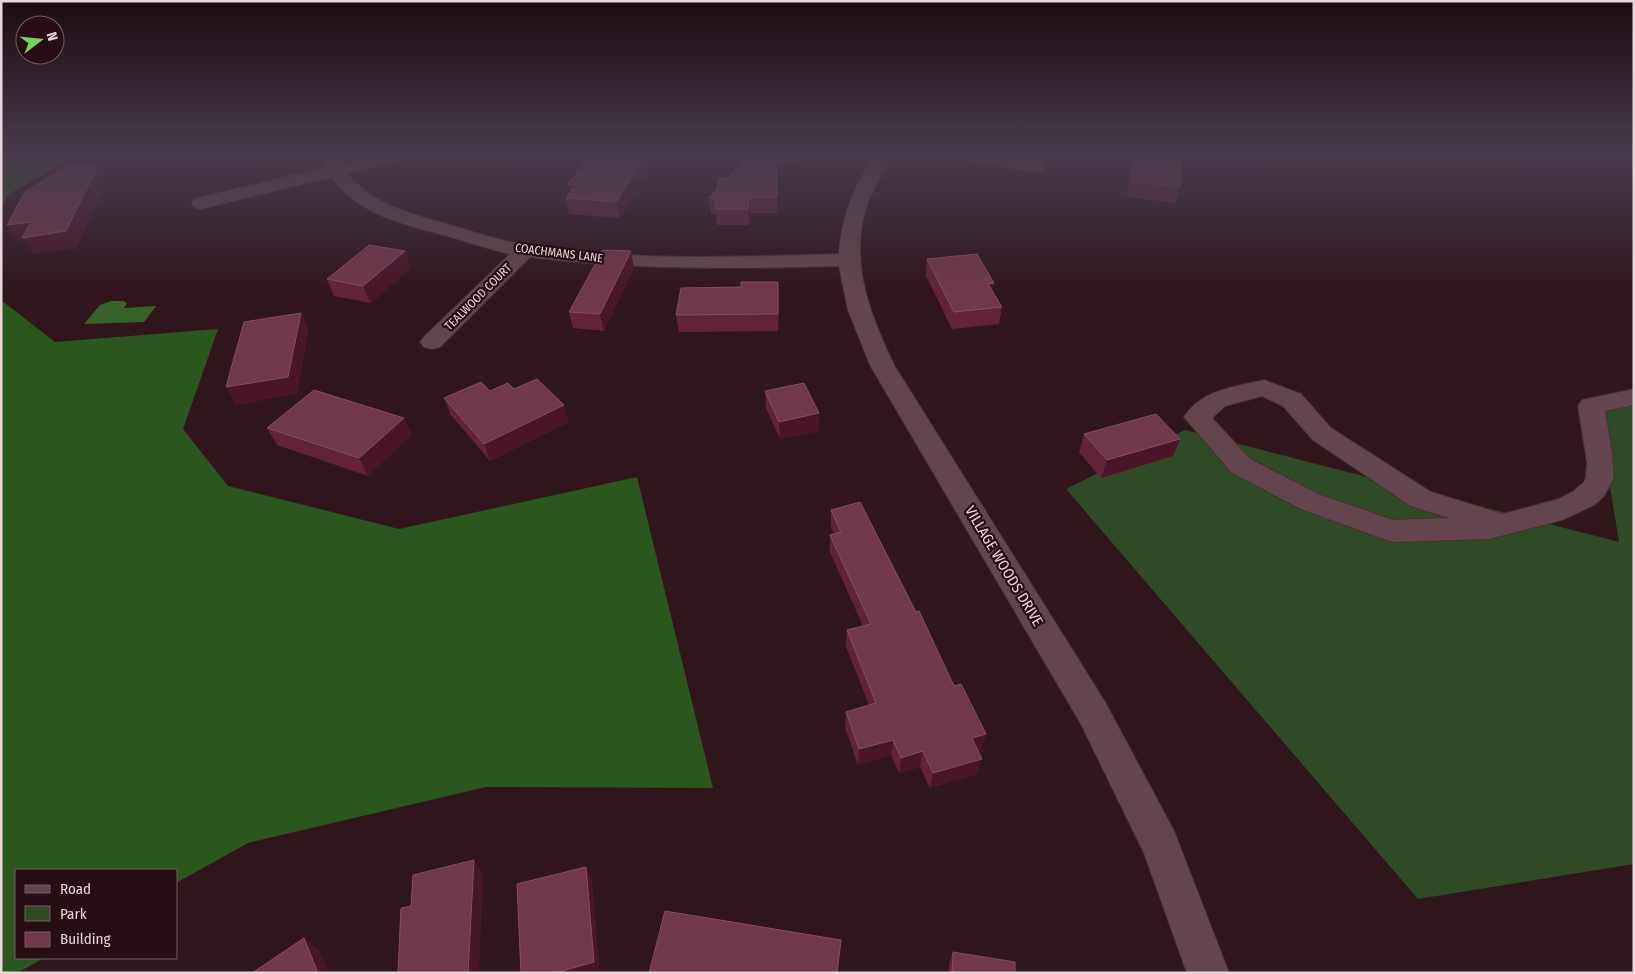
<svg xmlns="http://www.w3.org/2000/svg" width="1635" height="974" font-family="'Fira Sans Condensed',sans-serif">
	<rect width="100%" height="100%" fill="#31151d"/>
	<path fill="#2e4b25" d="M 1634,405 L 1634,864 L 1418,899 L 1066,489 L 1185,430 L 1619,542 L 1598,412 Z"/>
	<path fill="#2b561e" d="M 1,156 L 75,156 L 9,194 L 1,208 Z
		M 1,300 L 55,342 L 218,329 L 183,429 L 228,486 L 399,529 L 637,477 L 713,788 L 486,787 L 248,843 L 176,883 L 176,870 L 16,870 L 16,958 L 44,958 L 17,973 L 1,973 Z"/>
	<path fill="#37632b" d="M 111,301 L 123,301 L 127,303 L 124,308 L 156,306 L 144,322 L 84,324 L 100,305 Z"/>
	<g fill="none" stroke-linecap="round" stroke-linejoin="round">
		<g stroke="#453135" stroke-width="2">
			<path id="minor" d="M 321,156 L 339,156 L 342,164 L 375,156 L 405,156 L 402,160 L 347,173 C 370,203 413,215 447,224 C 470,231 493,239 517,243 C 618,262 736,257 839,254 C 841,217 855,187 873,156 L 891,156 C 882,174 871,191 865,211 C 850,266 871,316 894,365 L 1105,702 L 1174,831 L 1229,973 L 1187,973 L 1144,853 L 1081,724 L 870,365 L 848,310 L 839,266 C 736,269 633,270 530,257 L 440,347 L 432,349 L 424,347 L 420,342 L 424,337 L 510,254 C 491,249 473,244 454,238 C 412,226 357,216 332,177 L 201,209 L 194,207 L 192,203 L 194,199 L 326,167 Z
				M 963,156 L 1002,156 L 1043,163 L 1046,167 L 1043,171 L 1037,172 L 972,161 L 966,160 Z
				M 1264,380 L 1301,394 L 1331,428 L 1431,492 L 1503,514 L 1559,499 L 1574,491 L 1584,482 L 1586,478 L 1587,462 L 1578,406 L 1582,400 L 1634,389 L 1634,405 L 1605,411 L 1612,453 L 1614,478 L 1604,496 L 1594,505 L 1562,520 L 1489,539 L 1392,542 L 1301,509 L 1232,473 L 1184,417 C 1202,389 1235,387 1264,380 ZM 1262,396 L 1283,406 L 1313,440 L 1411,506 L 1449,518 L 1393,520 L 1321,495 L 1250,459 L 1212,418 L 1225,406 Z"/>
		</g>
		<use href="#minor" fill="#65454d" fill-rule="evenodd"/>
	</g>
	<path fill="#622339" d="M 590,156 L 658,156 L 619,218 L 569,214 L 566,198 L 570,192 L 568,184 Z
		M 748,156 L 804,156 L 796,166 L 777,162 L 777,213 L 750,213 L 749,225 L 717,225 L 716,214 L 711,214 L 709,198 Z
		M 1132,156 L 1181,156 L 1180,187 L 1175,203 L 1127,197 L 1130,160 Z
		M 405,251 L 411,268 L 371,303 L 334,296 L 327,279 Z
		M 927,259 L 994,283 L 992,291 L 1002,307 L 999,324 L 952,329 L 926,276 Z
		M 634,268 L 604,331 L 573,328 L 569,312 Z
		M 779,299 L 778,331 L 679,332 L 676,315 Z
		M 514,389 L 569,422 L 490,461 L 451,415 L 444,398 L 490,391 Z
		M 765,391 L 819,431 L 780,439 L 766,408 Z
		M 404,418 L 411,435 L 368,476 L 277,445 L 267,428 Z
		M 1084,434 L 1180,439 L 1173,456 L 1101,478 L 1079,452 Z
		M 831,510 L 954,686 L 986,734 L 981,750 L 978,751 L 977,774 L 930,788 L 920,767 L 899,773 L 891,755 L 858,765 L 845,727 L 846,712 L 869,705 L 846,647 L 847,630 L 863,626 L 830,552 L 830,535 L 834,534 L 831,527 Z
		M 953,952 L 1015,973 L 949,973 L 949,964 Z"/>
	<path fill="#481627" d="M 231,156 L 261,156 L 233,159 Z
		M 646,156 L 658,156 L 619,218 L 616,202 Z
		M 796,156 L 804,156 L 796,166 Z
		M 98,166 L 107,181 L 77,248 L 34,254 L 24,240 L 19,241 L 7,225 L 31,222 Z
		M 749,197 L 750,213 L 749,225 L 748,209 Z
		M 405,251 L 411,268 L 371,303 L 363,286 Z
		M 631,251 L 634,268 L 604,331 L 600,314 Z
		M 778,282 L 779,299 L 778,331 Z
		M 994,283 L 991,300 L 988,284 Z
		M 301,313 L 309,330 L 297,394 L 236,405 L 226,387 Z
		M 564,405 L 569,422 L 490,461 L 484,444 Z
		M 819,413 L 819,431 L 780,439 L 779,422 Z
		M 404,418 L 411,435 L 368,476 L 359,458 Z
		M 1180,439 L 1173,456 L 1101,478 L 1107,460 Z
		M 986,734 L 981,750 L 968,753 L 972,738 Z
		M 893,740 L 891,755 L 858,765 L 859,749 Z
		M 923,751 L 920,767 L 899,773 L 901,758 Z
		M 982,759 L 977,774 L 930,788 L 933,773 Z
		M 474,860 L 483,874 L 479,973 L 468,973 Z
		M 586,867 L 592,880 L 600,973 L 555,973 Z
		M 304,938 L 319,950 L 329,973 L 318,973 Z"/>
	<path fill="#71374a" stroke="#845061" d="M 590,156 L 646,156 L 616,202 L 566,198 L 576,185 L 568,184 Z
		M 748,156 L 776,156 L 777,197 L 749,197 L 748,209 L 715,209 L 716,198 L 709,198 L 717,189 L 718,178 L 728,178 Z
		M 1134,156 L 1181,156 L 1180,187 L 1131,181 Z
		M 70,163 L 98,166 L 66,231 L 22,238 L 31,222 L 7,225 L 25,192 Z
		M 369,245 L 405,251 L 363,286 L 327,279 Z
		M 603,250 L 631,251 L 600,314 L 569,312 Z
		M 977,254 L 994,283 L 988,284 L 1002,307 L 954,312 L 927,259 Z
		M 741,282 L 778,282 L 778,314 L 676,315 L 681,288 L 741,287 Z
		M 301,313 L 288,377 L 226,387 L 244,322 Z
		M 537,379 L 564,405 L 484,444 L 444,398 L 481,382 L 490,391 L 508,383 L 514,389 Z
		M 804,383 L 819,413 L 779,422 L 765,391 Z
		M 314,390 L 404,418 L 359,458 L 267,428 Z
		M 1156,414 L 1180,439 L 1107,460 L 1084,434 Z
		M 860,502 L 916,612 L 919,611 L 954,686 L 961,684 L 986,734 L 972,738 L 982,759 L 933,773 L 923,751 L 901,758 L 893,740 L 859,749 L 846,712 L 876,703 L 847,630 L 871,624 L 830,535 L 841,532 L 831,510 Z
		M 474,860 L 468,973 L 398,973 L 401,908 L 411,906 L 413,875 Z
		M 586,867 L 594,962 L 555,973 L 521,973 L 517,884 Z
		M 665,911 L 841,940 L 837,973 L 649,973 Z
		M 304,938 L 318,973 L 252,973 Z
		M 953,952 L 1015,962 L 1015,973 L 952,973 Z"/>
	<linearGradient id="sky" x2="0" y2="1"><stop stop-color="#1b0c10"/><stop offset="0.53" stop-color="#483b4c"/><stop offset="1" stop-color="#483b4c" stop-opacity="0"/></linearGradient>
	<rect width="1635" height="292" fill="url(#sky)"/>
	<g text-anchor="middle" dominant-baseline="central" stroke-width="4.5" stroke-linejoin="round" paint-order="stroke">
		<g font-size="12" fill="#ead6da" stroke="#270c14">
			<text transform="translate(559 253) rotate(7)">COACHMANS LANE</text>
			<text transform="translate(478 297) rotate(-45)">TEALWOOD COURT</text>
		</g>
		<g font-size="15" fill="#ead6da" stroke="#270c14">
			<text transform="translate(1004 566) rotate(59)">VILLAGE WOODS DRIVE</text>
		</g>
	</g>
	<rect width="1635" height="974" fill="none" stroke="#ead6da" stroke-width="5"/>
	<rect x="15" y="869" width="162" height="90" fill="#270c14" stroke="#755d63"/>
	<rect x="25" y="885" width="25" height="8" fill="#65454d" stroke="#755d63"/>
	<text x="60" y="894" font-size="15" fill="#ead6da">Road</text>
	<rect x="25" y="906" width="25" height="15" fill="#2e4b25" stroke="#755d63"/>
	<text x="60" y="919" font-size="15" fill="#ead6da">Park</text>
	<rect x="25" y="932" width="25" height="15" fill="#71374a" stroke="#755d63"/>
	<text x="60" y="944" font-size="15" fill="#ead6da">Building</text>
	<g transform="translate(40 40) rotate(74)"><circle r="24" fill="#270c14" stroke="#755d63"/>
	<path d="M0-4L9 19L0 12L-9 19Z" fill="#75d25b"/>
	<text y="-8" font-size="14" font-weight="bold" text-anchor="middle" fill="#ead6da">N</text>
	</g>
</svg>
